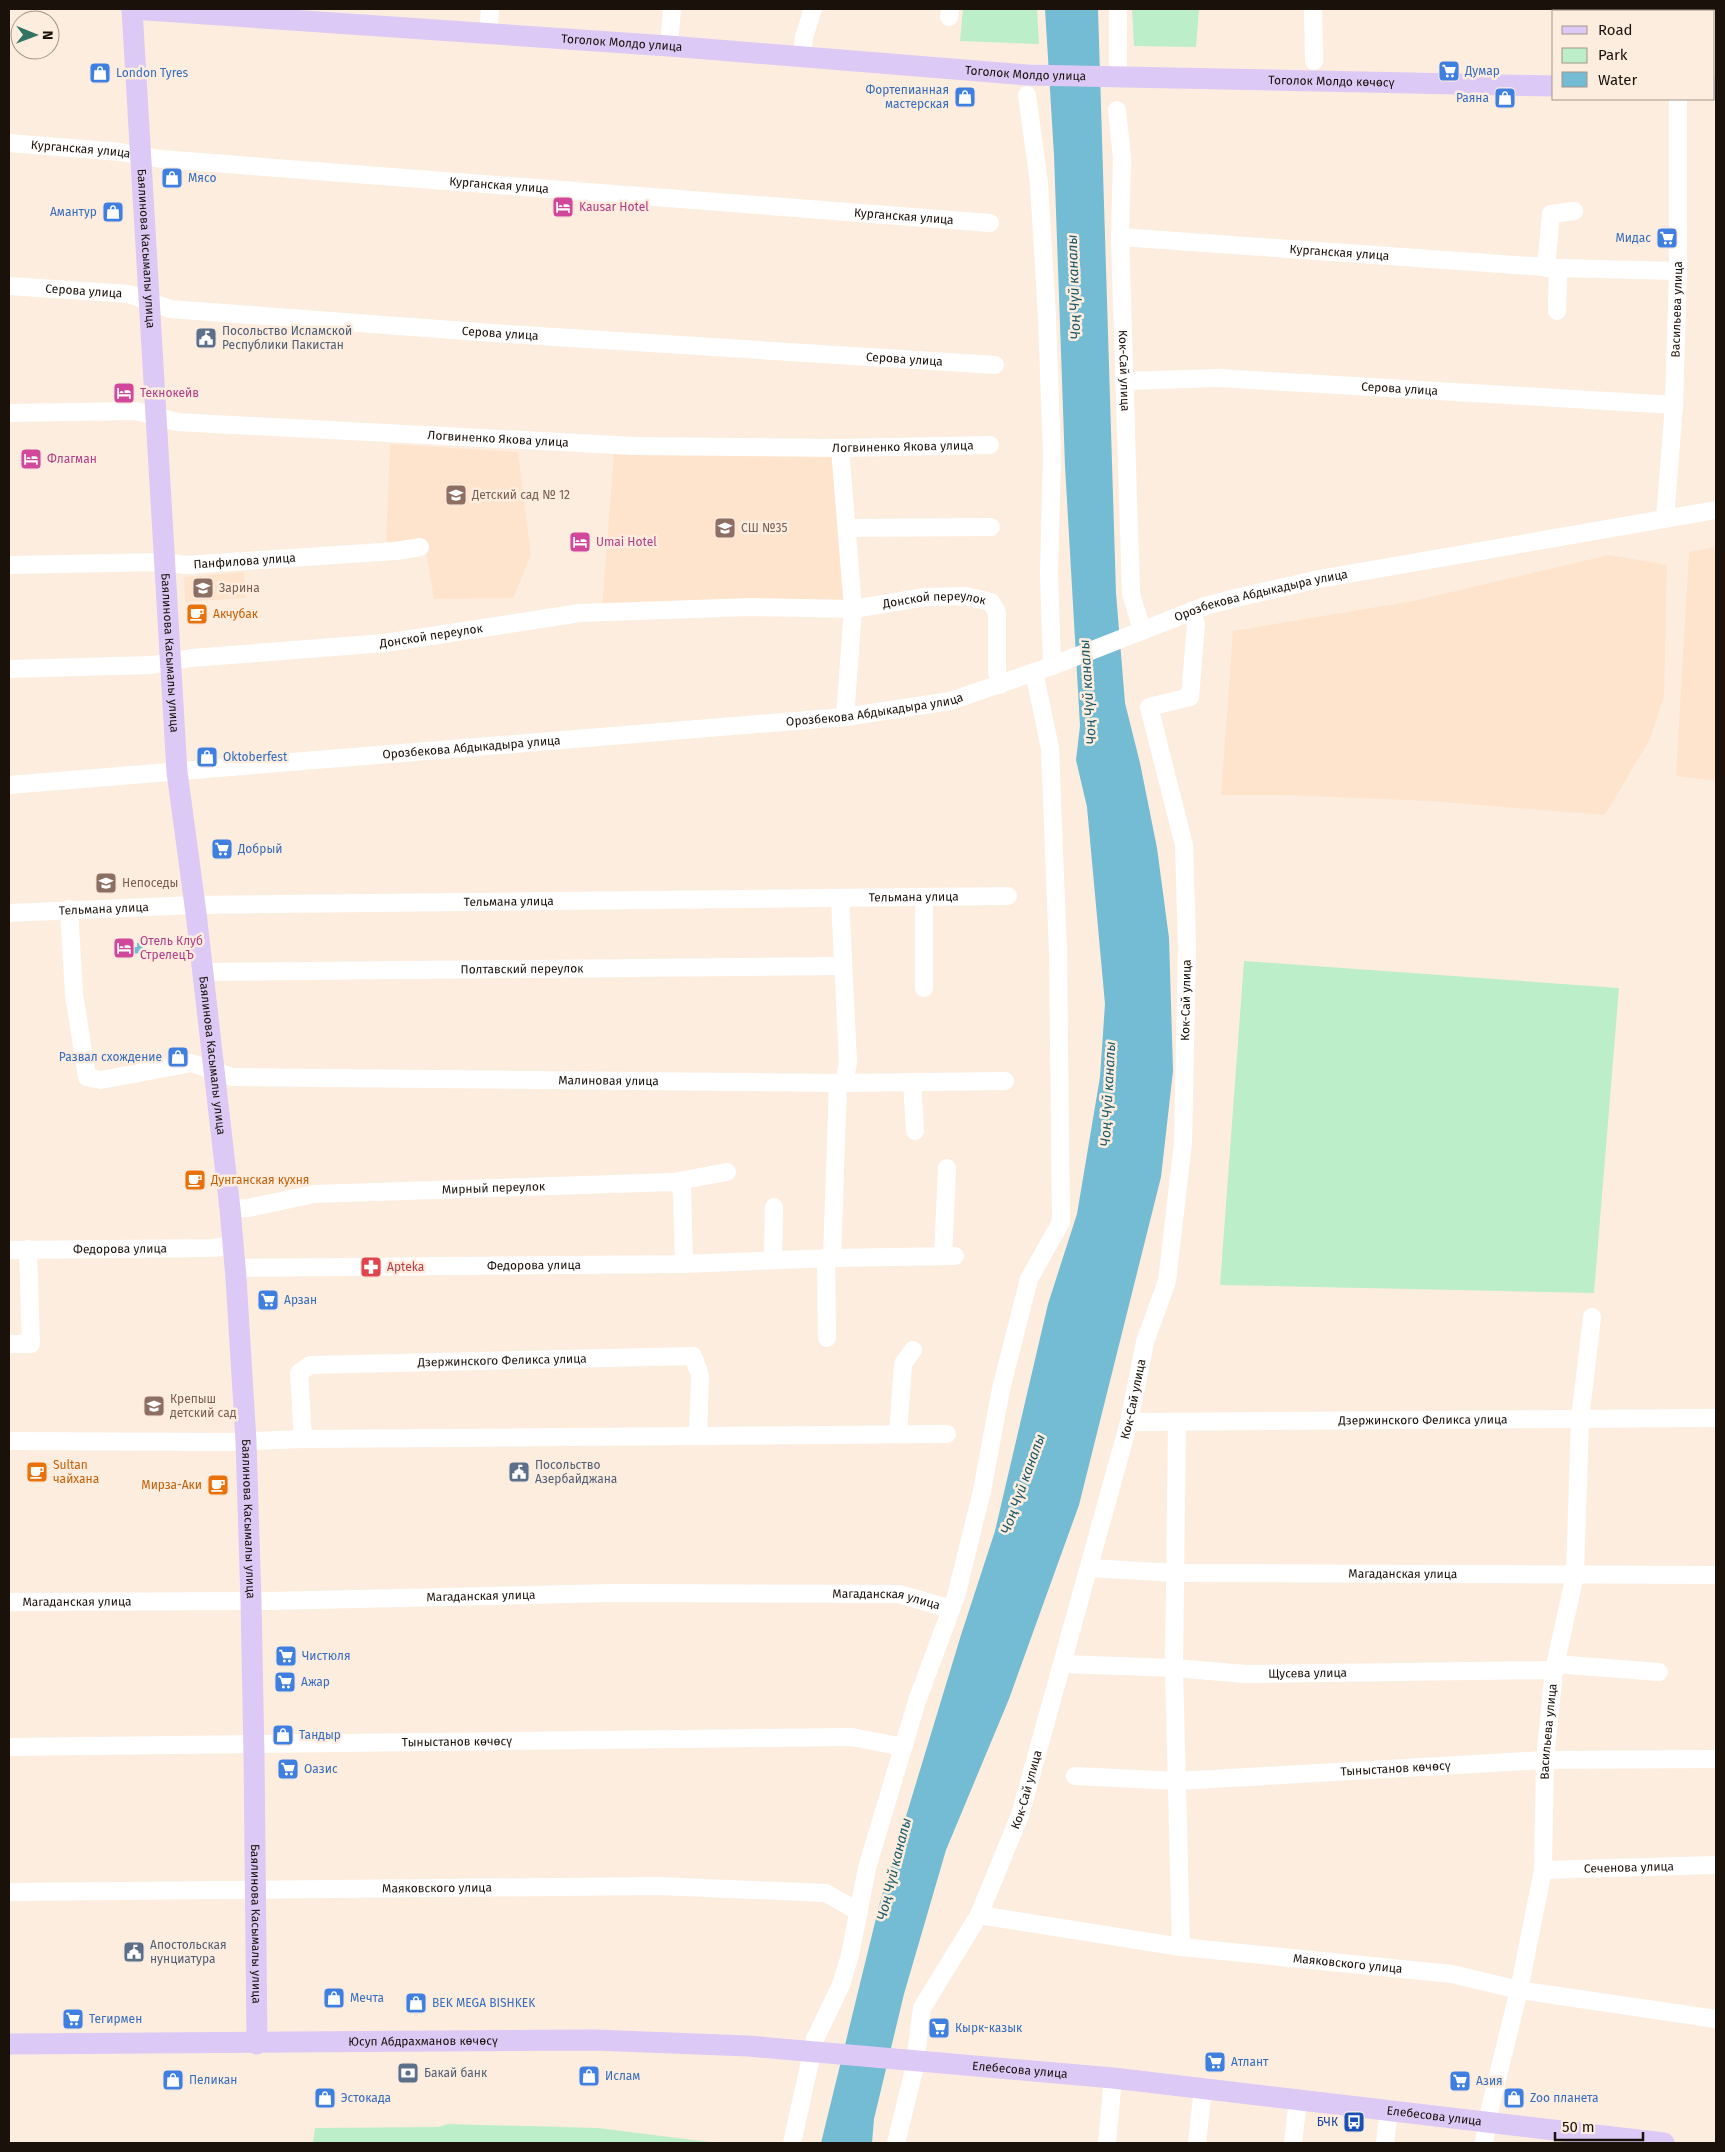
<svg xmlns="http://www.w3.org/2000/svg" width="1725" height="2152" font-family="'Fira Sans',sans-serif">
	<rect width="100%" height="100%" fill="#fdeddf"/>
	<path fill="#fee4cd" d="M 390,444 L 518,452 L 531,555 L 513,598 L 434,599 L 424,539 L 386,542 Z
		M 614,453 L 837,455 L 848,606 L 602,608 Z
		M 1716,547 L 1716,781 L 1676,776 L 1689,552 Z
		M 1609,555 L 1667,565 L 1664,696 L 1650,739 L 1605,815 L 1431,801 L 1284,795 L 1221,795 L 1233,631 L 1413,601 Z
		M 244,572 L 246,598 L 185,602 L 184,577 Z
		M 97,876 L 115,876 L 115,889 L 97,889 Z"/>
	<path fill="#bceec9" d="M 963,9 L 1037,9 L 1039,44 L 960,41 Z
		M 1132,9 L 1199,9 L 1196,47 L 1134,46 Z
		M 1244,961 L 1619,988 L 1594,1293 L 1220,1285 Z
		M 448,2124 L 598,2128 L 717,2143 L 313,2143 L 315,2128 L 438,2127 Z"/>
	<path fill="#73bcd3" d="M 1045,9 L 1098,9 L 1116,593 L 1125,703 L 1140,763 L 1157,848 L 1169,938 L 1173,1071 L 1161,1177 L 1079,1505 L 1009,1699 L 946,1850 L 904,1994 L 874,2119 L 872,2143 L 821,2143 L 880,1902 L 961,1635 L 995,1531 L 1048,1304 L 1077,1214 L 1100,1077 L 1105,1004 L 1087,807 L 1076,760 L 1080,726 L 1065,466 L 1054,155 Z
		M 143,942 L 143,953 L 128,954 L 127,947 L 137,947 L 137,943 Z"/>
	<g fill="none" stroke-linecap="round" stroke-linejoin="round">
		<g stroke="#fff" stroke-width="18">
			<path d="M 1118,9 L 1118,77"/>
			<path d="M 1313,9 L 1314,61"/>
			<path d="M 1682,11 L 1682,9"/>
			<path d="M 949,17 L 950,9"/>
			<path d="M 488,34 L 490,9"/>
			<path d="M 669,46 L 672,9"/>
			<path d="M 802,57 L 804,37 L 813,9"/>
			<path d="M 1027,95 L 1039,183 L 1047,317 L 1052,454 L 1049,574 L 1052,666"/>
			<path id="s1" d="M 1117,110 L 1122,158 L 1120,237 L 1131,594 L 1142,630"/>
			<path id="s2" d="M 9,143 L 120,152 L 161,159 L 990,223"/>
			<path id="s3" d="M 1120,237 L 1558,268 L 1557,311"/>
			<path d="M 1546,268 L 1551,214 L 1574,211"/>
			<path d="M 1558,268 L 1678,271"/>
			<path id="s4" d="M 9,286 L 129,294 L 170,309 L 493,333 L 995,365"/>
			<path id="s5" d="M 1125,381 L 1219,378 L 1674,405"/>
			<path id="s6" d="M 9,413 L 136,411 L 177,422 L 635,446 L 840,448 L 990,445"/>
			<path d="M 840,448 L 853,609 L 845,717"/>
			<path id="s7" d="M 1665,519 L 1674,405 L 1678,271 L 1678,99"/>
			<path d="M 847,528 L 991,527"/>
			<path id="s8" d="M 9,565 L 164,562 L 186,565 L 396,551 L 420,547"/>
			<path id="s9" d="M 9,669 L 152,665 L 191,658 L 385,643 L 580,613 L 751,607 L 853,609 L 926,597 L 965,596 L 991,602 L 997,612 L 997,672 L 1000,685"/>
			<path id="s10" d="M 9,785 L 845,717 L 950,701 L 1052,666 L 1205,606 L 1240,597 L 1319,579 L 1716,510"/>
			<path d="M 840,899 L 848,1062 L 844,1083"/>
			<path id="s11" d="M 69,909 L 74,994 L 87,1077 L 101,1080 L 192,1063 L 232,1077 L 844,1083 L 1005,1081"/>
			<path id="s12" d="M 9,913 L 194,905 L 1008,896"/>
			<path id="s13" d="M 202,972 L 842,966"/>
			<path d="M 924,988 L 924,898"/>
			<path d="M 912,1082 L 915,1131"/>
			<path d="M 673,1182 L 727,1172"/>
			<path id="s14" d="M 230,1209 L 248,1208 L 314,1194 L 673,1182 L 682,1188 L 684,1264"/>
			<path id="s15" d="M 9,1250 L 213,1248 L 233,1245"/>
			<path d="M 943,1256 L 947,1168"/>
			<path d="M 826,1258 L 827,1338"/>
			<path d="M 832,1258 L 838,1083"/>
			<path d="M 773,1260 L 774,1207"/>
			<path id="s16" d="M 235,1268 L 684,1264 L 832,1258 L 955,1256"/>
			<path d="M 9,1344 L 31,1344 L 28,1249"/>
			<path id="s17" d="M 1129,1422 L 1716,1418"/>
			<path d="M 1177,1422 L 1174,1668 L 1181,1947"/>
			<path d="M 898,1434 L 903,1364 L 913,1350"/>
			<path id="s18" d="M 303,1439 L 299,1373 L 310,1365 L 693,1356 L 700,1375 L 698,1435"/>
			<path d="M 9,1441 L 228,1442 L 303,1439 L 947,1434"/>
			<path id="s19" d="M 1089,1568 L 1177,1573 L 1716,1575"/>
			<path id="s20" d="M 9,1602 L 269,1601 L 612,1593 L 899,1594 L 951,1609"/>
			<path id="s21" d="M 1063,1664 L 1174,1668 L 1246,1674 L 1554,1670"/>
			<path d="M 1555,1664 L 1659,1672"/>
			<path id="s22" d="M 9,1747 L 852,1737 L 903,1747"/>
			<path id="s23" d="M 1075,1776 L 1178,1781 L 1545,1760 L 1716,1759"/>
			<path id="s24" d="M 1543,1870 L 1716,1865"/>
			<path id="s25" d="M 9,1892 L 658,1886 L 826,1893 L 859,1912"/>
			<path id="s26" d="M 979,1915 L 1181,1947 L 1452,1974 L 1519,1990 L 1716,2019"/>
			<path d="M 792,2143 L 815,2039 L 841,1985 L 850,1955 L 867,1868 L 917,1701 L 956,1596 L 982,1491 L 1001,1389 L 1029,1279 L 1061,1222 L 1058,953 L 1050,748 L 1034,672"/>
			<path id="s27" d="M 896,2143 L 914,2070 L 922,2008 L 979,1915 L 1020,1815 L 1129,1422 L 1145,1342 L 1167,1281 L 1183,1143 L 1187,948 L 1184,845 L 1149,707 L 1190,697 L 1196,624 L 1191,611"/>
			<path d="M 1107,2143 L 1113,2078"/>
			<path d="M 1197,2143 L 1203,2088"/>
			<path d="M 1293,2143 L 1298,2099"/>
			<path d="M 1385,2143 L 1389,2110"/>
			<path id="s28" d="M 1484,2143 L 1490,2108 L 1519,1990 L 1543,1870 L 1545,1760 L 1554,1670 L 1575,1575 L 1580,1419 L 1592,1317"/>
		</g>
		<g stroke="#ddc9f5" stroke-width="21">
			<path id="s29" d="M 132,9 L 177,772 L 196,913 L 230,1209 L 236,1278 L 246,1441 L 251,1601 L 254,1755 L 257,2044"/>
			<path id="s30" d="M 132,9 L 669,46 L 1027,75 L 1554,86"/>
			<path d="M 1714,89 L 1716,89"/>
			<path id="s31" d="M 9,2044 L 594,2040 L 748,2046 L 1113,2078 L 1664,2143"/>
		</g>
	</g>
	<defs>
		<g id="supermarket-square" transform="scale(1.125)"><rect x="-9" y="-9" width="18" height="18" rx="4" fill="#3f7fe0" stroke="#fdeddf"/><path d="M-6-5.5h2.5l.6 2H6L4.5 2H-2.5L-4.4-4H-6ZM-1.5 3.2a1.3 1.3 0 1 0 .1 0ZM3 3.2a1.3 1.3 0 1 0 .1 0Z" fill="#fff"/></g>
		<g id="shop-square" transform="scale(1.125)"><rect x="-9" y="-9" width="18" height="18" rx="4" fill="#3f7fe0" stroke="#fdeddf"/><path d="M-5-2.5h2.3a2.7 3.5 0 0 1 5.4 0H5L5.5 6h-11ZM-1.5-2.5h3a1.5 2.3 0 0 0-3 0Z" fill="#fff"/></g>
		<g id="hotel-square" transform="scale(1.125)"><rect x="-9" y="-9" width="18" height="18" rx="4" fill="#d1479c" stroke="#fdeddf"/><path d="M-6-4.5h1.5V1H6V5H4.5V3h-9V5H-6ZM-4 0a1.8 1.8 0 1 1 3.6 0ZM.5 0V-2.5h3Q6-2.5 6 0Z" fill="#fff"/></g>
		<g id="civic-square" transform="scale(1.125)"><rect x="-9" y="-9" width="18" height="18" rx="4" fill="#5c6f8a" stroke="#fdeddf"/><path d="M-.6-6.5H3V-4.5H.6V-3L4-1V1h2V6H-6V1h2V-1L-.6-3ZM-1.2 2.5V6h2.4V2.5Z" fill="#fff"/></g>
		<g id="school-square" transform="scale(1.125)"><rect x="-9" y="-9" width="18" height="18" rx="4" fill="#8d6e63" stroke="#fdeddf"/><path d="M0-5L7-2L0 1L-7-2ZM-4 1L0 2.5L4 1V4Q0 6-4 4Z" fill="#fff"/></g>
		<g id="cafe-square" transform="scale(1.125)"><rect x="-9" y="-9" width="18" height="18" rx="4" fill="#e8710a" stroke="#fdeddf"/><path d="M-5.5-4.5H6V0H3Q3 3.5 0 3.5H-2.5Q-5.5 3.5-5.5 0ZM3-3.2v2h1.7v-2ZM-6 4.5H4V6H-6Z" fill="#fff"/></g>
		<g id="pharmacy-square" transform="scale(1.125)"><rect x="-9" y="-9" width="18" height="18" rx="4" fill="#e0444e" stroke="#fdeddf"/><path d="M-2-6h4v4h4v4h-4v4h-4v-4h-4v-4h4Z" fill="#fff"/></g>
		<g id="bank-square" transform="scale(1.125)"><rect x="-9" y="-9" width="18" height="18" rx="4" fill="#5c6f8a" stroke="#fdeddf"/><path d="M-6-4H6V4H-6ZM0-2.3a2.3 2.3 0 1 0 0 4.6a2.3 2.3 0 1 0 0-4.6Z" fill="#fff"/></g>
		<g id="bus-square" transform="scale(1.125)"><rect x="-9" y="-9" width="18" height="18" rx="4" fill="#1a4fb4" stroke="#fdeddf"/><path d="M-5-6H5V4H4V6H2V4H-2V6H-4V4H-5ZM-3.5-4V0h7V-4ZM-3.5 1.2v1.5H-2V1.2ZM2 1.2v1.5H3.5V1.2Z" fill="#fff"/></g>
	</defs>
	<g fill-rule="evenodd">
		<use href="#supermarket-square" x="1449" y="71"/>
		<use href="#shop-square" x="100" y="73"/>
		<use href="#shop-square" x="965" y="97"/>
		<use href="#shop-square" x="1505" y="98"/>
		<use href="#shop-square" x="172" y="178"/>
		<use href="#hotel-square" x="563" y="207"/>
		<use href="#shop-square" x="113" y="212"/>
		<use href="#supermarket-square" x="1667" y="238"/>
		<use href="#civic-square" x="206" y="338"/>
		<use href="#hotel-square" x="124" y="393"/>
		<use href="#hotel-square" x="31" y="459"/>
		<use href="#school-square" x="456" y="495"/>
		<use href="#school-square" x="725" y="528"/>
		<use href="#hotel-square" x="580" y="542"/>
		<use href="#school-square" x="203" y="588"/>
		<use href="#cafe-square" x="197" y="614"/>
		<use href="#shop-square" x="207" y="757"/>
		<use href="#supermarket-square" x="222" y="849"/>
		<use href="#school-square" x="106" y="883"/>
		<use href="#hotel-square" x="124" y="948"/>
		<use href="#shop-square" x="178" y="1057"/>
		<use href="#cafe-square" x="195" y="1180"/>
		<use href="#pharmacy-square" x="371" y="1267"/>
		<use href="#supermarket-square" x="268" y="1300"/>
		<use href="#school-square" x="154" y="1406"/>
		<use href="#cafe-square" x="37" y="1472"/>
		<use href="#civic-square" x="519" y="1472"/>
		<use href="#cafe-square" x="218" y="1485"/>
		<use href="#supermarket-square" x="286" y="1656"/>
		<use href="#supermarket-square" x="285" y="1682"/>
		<use href="#shop-square" x="283" y="1735"/>
		<use href="#supermarket-square" x="288" y="1769"/>
		<use href="#civic-square" x="134" y="1952"/>
		<use href="#shop-square" x="334" y="1998"/>
		<use href="#shop-square" x="416" y="2003"/>
		<use href="#supermarket-square" x="73" y="2019"/>
		<use href="#supermarket-square" x="939" y="2028"/>
		<use href="#supermarket-square" x="1215" y="2062"/>
		<use href="#bank-square" x="408" y="2073"/>
		<use href="#shop-square" x="589" y="2076"/>
		<use href="#shop-square" x="173" y="2080"/>
		<use href="#supermarket-square" x="1460" y="2081"/>
		<use href="#shop-square" x="325" y="2098"/>
		<use href="#shop-square" x="1514" y="2098"/>
		<use href="#bus-square" x="1354" y="2122"/>
	</g>
	<g text-anchor="middle" dominant-baseline="central" stroke-width="5" stroke-linejoin="round" paint-order="stroke">
		<g font-size="12" fill="#1a110a" stroke="#fdeddf">
			<text stroke="none"><textPath href="#s30" startOffset="491">Тоголок Молдо улица</textPath></text>
			<text stroke="none"><textPath href="#s30" startOffset="896">Тоголок Молдо улица</textPath></text>
			<text stroke="none"><textPath href="#s30" startOffset="1202">Тоголок Молдо көчөсү</textPath></text>
			<text stroke="none"><textPath href="#s2" startOffset="72">Курганская улица</textPath></text>
			<text stroke="none"><textPath href="#s2" startOffset="492">Курганская улица</textPath></text>
			<text stroke="none"><textPath href="#s2" startOffset="898">Курганская улица</textPath></text>
			<text stroke="none"><textPath href="#s29" startOffset="240">Баялинова Касымалы улица</textPath></text>
			<text stroke="none"><textPath href="#s3" startOffset="220">Курганская улица</textPath></text>
			<text stroke="none"><textPath href="#s4" startOffset="75">Серова улица</textPath></text>
			<text stroke="none"><textPath href="#s7" startOffset="210">Васильева улица</textPath></text>
			<text stroke="none"><textPath href="#s4" startOffset="495">Серова улица</textPath></text>
			<text stroke="none"><textPath href="#s4" startOffset="900">Серова улица</textPath></text>
			<text stroke="none"><textPath href="#s1" startOffset="261">Кок-Сай улица</textPath></text>
			<text stroke="none"><textPath href="#s5" startOffset="275">Серова улица</textPath></text>
			<text stroke="none"><textPath href="#s6" startOffset="491">Логвиненко Якова улица</textPath></text>
			<text stroke="none"><textPath href="#s6" startOffset="896">Логвиненко Якова улица</textPath></text>
			<text stroke="none"><textPath href="#s8" startOffset="236">Панфилова улица</textPath></text>
			<text stroke="none"><textPath href="#s10" startOffset="1274">Орозбекова Абдыкадыра улица</textPath></text>
			<text stroke="none"><textPath href="#s9" startOffset="930">Донской переулок</textPath></text>
			<text stroke="none"><textPath href="#s9" startOffset="424">Донской переулок</textPath></text>
			<text stroke="none"><textPath href="#s29" startOffset="645">Баялинова Касымалы улица</textPath></text>
			<text stroke="none"><textPath href="#s10" startOffset="869">Орозбекова Абдыкадыра улица</textPath></text>
			<text stroke="none"><textPath href="#s10" startOffset="464">Орозбекова Абдыкадыра улица</textPath></text>
			<text stroke="none"><textPath href="#s12" startOffset="905">Тельмана улица</textPath></text>
			<text stroke="none"><textPath href="#s12" startOffset="500">Тельмана улица</textPath></text>
			<text stroke="none"><textPath href="#s12" startOffset="95">Тельмана улица</textPath></text>
			<text stroke="none"><textPath href="#s13" startOffset="320">Полтавский переулок</textPath></text>
			<text stroke="none"><textPath href="#s27" startOffset="1191">Кок-Сай улица</textPath></text>
			<text stroke="none"><textPath href="#s29" startOffset="1050">Баялинова Касымалы улица</textPath></text>
			<text stroke="none"><textPath href="#s11" startOffset="695">Малиновая улица</textPath></text>
			<text stroke="none"><textPath href="#s14" startOffset="265">Мирный переулок</textPath></text>
			<text stroke="none"><textPath href="#s15" startOffset="111">Федорова улица</textPath></text>
			<text stroke="none"><textPath href="#s16" startOffset="299">Федорова улица</textPath></text>
			<text stroke="none"><textPath href="#s18" startOffset="272">Дзержинского Феликса улица</textPath></text>
			<text stroke="none"><textPath href="#s27" startOffset="786">Кок-Сай улица</textPath></text>
			<text stroke="none"><textPath href="#s17" startOffset="294">Дзержинского Феликса улица</textPath></text>
			<text stroke="none"><textPath href="#s29" startOffset="1515">Баялинова Касымалы улица</textPath></text>
			<text stroke="none"><textPath href="#s19" startOffset="314">Магаданская улица</textPath></text>
			<text stroke="none"><textPath href="#s20" startOffset="472">Магаданская улица</textPath></text>
			<text stroke="none"><textPath href="#s20" startOffset="878">Магаданская улица</textPath></text>
			<text stroke="none"><textPath href="#s20" startOffset="68">Магаданская улица</textPath></text>
			<text stroke="none"><textPath href="#s21" startOffset="245">Щусева улица</textPath></text>
			<text stroke="none"><textPath href="#s28" startOffset="418">Васильева улица</textPath></text>
			<text stroke="none"><textPath href="#s22" startOffset="448">Тыныстанов көчөсү</textPath></text>
			<text stroke="none"><textPath href="#s23" startOffset="321">Тыныстанов көчөсү</textPath></text>
			<text stroke="none"><textPath href="#s27" startOffset="381">Кок-Сай улица</textPath></text>
			<text stroke="none"><textPath href="#s24" startOffset="86">Сеченова улица</textPath></text>
			<text stroke="none"><textPath href="#s25" startOffset="428">Маяковского улица</textPath></text>
			<text stroke="none"><textPath href="#s29" startOffset="1920">Баялинова Касымалы улица</textPath></text>
			<text stroke="none"><textPath href="#s26" startOffset="372">Маяковского улица</textPath></text>
			<text stroke="none"><textPath href="#s31" startOffset="414">Юсуп Абдрахманов көчөсү</textPath></text>
			<text stroke="none"><textPath href="#s31" startOffset="1012">Елебесова улица</textPath></text>
			<text stroke="none"><textPath href="#s31" startOffset="1429">Елебесова улица</textPath></text>
		</g>
		<g font-size="12" fill="#366cbe" stroke="#fdeddf" text-anchor="start">
			<text x="1465" y="71">Думар</text>
			<text x="116" y="73">London Tyres</text>
			<text x="949" y="90" text-anchor="end">Фортепианная<tspan x="949" dy="14">мастерская</tspan></text>
			<text x="1489" y="98" text-anchor="end">Раяна</text>
			<text x="188" y="178">Мясо</text>
			<text x="97" y="212" text-anchor="end">Амантур</text>
			<text x="1651" y="238" text-anchor="end">Мидас</text>
			<text x="223" y="757">Oktoberfest</text>
			<text x="238" y="849">Добрый</text>
			<text x="162" y="1057" text-anchor="end">Развал схождение</text>
			<text x="284" y="1300">Арзан</text>
			<text x="302" y="1656">Чистюля</text>
			<text x="301" y="1682">Ажар</text>
			<text x="299" y="1735">Тандыр</text>
			<text x="304" y="1769">Оазис</text>
			<text x="350" y="1998">Мечта</text>
			<text x="432" y="2003">BEK MEGA BISHKEK</text>
			<text x="89" y="2019">Тегирмен</text>
			<text x="955" y="2028">Кырк-казык</text>
			<text x="1231" y="2062">Атлант</text>
			<text x="605" y="2076">Ислам</text>
			<text x="189" y="2080">Пеликан</text>
			<text x="1476" y="2081">Азия</text>
			<text x="341" y="2098">Эстокада</text>
			<text x="1530" y="2098">Zoo планета</text>
		</g>
		<g font-size="12" fill="#b23c85" stroke="#fdeddf" text-anchor="start">
			<text x="579" y="207">Kausar Hotel</text>
			<text x="140" y="393">Текнокейв</text>
			<text x="47" y="459">Флагман</text>
			<text x="596" y="542">Umai Hotel</text>
			<text x="140" y="941">Отель Клуб<tspan x="140" dy="14">СтрелецЪ</tspan></text>
		</g>
		<g font-size="12" fill="#4e5e75" stroke="#fdeddf" text-anchor="start">
			<text x="222" y="331">Посольство Исламской<tspan x="222" dy="14">Республики Пакистан</tspan></text>
			<text x="535" y="1465">Посольство<tspan x="535" dy="14">Азербайджана</tspan></text>
			<text x="150" y="1945">Апостольская<tspan x="150" dy="14">нунциатура</tspan></text>
			<text x="424" y="2073">Бакай банк</text>
		</g>
		<g font-size="12" fill="#785e54" stroke="#fdeddf" text-anchor="start">
			<text x="472" y="495">Детский сад № 12</text>
			<text x="741" y="528">СШ №35</text>
			<text x="219" y="588">Зарина</text>
			<text x="122" y="883">Непоседы</text>
			<text x="170" y="1399">Крепыш<tspan x="170" dy="14">детский сад</tspan></text>
		</g>
		<g font-size="12" fill="#c56008" stroke="#fdeddf" text-anchor="start">
			<text x="213" y="614">Акчубак</text>
			<text x="211" y="1180">Дунганская кухня</text>
			<text x="53" y="1465">Sultan<tspan x="53" dy="14">чайхана</tspan></text>
			<text x="202" y="1485" text-anchor="end">Мирза-Аки</text>
		</g>
		<g font-size="12" fill="#be3a42" stroke="#fdeddf" text-anchor="start">
			<text x="387" y="1267">Apteka</text>
		</g>
		<g font-size="12" fill="#164399" stroke="#fdeddf" text-anchor="end">
			<text x="1338" y="2122">БЧК</text>
		</g>
		<g font-size="14" font-style="italic" fill="#1b5868" stroke="#fdeddf">
			<text transform="translate(1074 287) rotate(-92)">Чоң Чүй каналы</text>
			<text transform="translate(1088 692) rotate(-94)">Чоң Чүй каналы</text>
			<text transform="translate(1108 1094) rotate(-87)">Чоң Чүй каналы</text>
			<text transform="translate(1023 1484) rotate(-70)">Чоң Чүй каналы</text>
			<text transform="translate(894 1869) rotate(-76)">Чоң Чүй каналы</text>
		</g>
	</g>
	<rect width="1725" height="2152" fill="none" stroke="#1a110a" stroke-width="20"/>
	<rect x="1552" y="10" width="162" height="90" fill="#fdeddf" stroke="#a2958a"/>
	<rect x="1562" y="26" width="25" height="8" fill="#ddc9f5" stroke="#a2958a"/>
	<text x="1598" y="35" font-size="15" fill="#1a110a">Road</text>
	<rect x="1562" y="48" width="25" height="15" fill="#bceec9" stroke="#a2958a"/>
	<text x="1598" y="60" font-size="15" fill="#1a110a">Park</text>
	<rect x="1562" y="72" width="25" height="15" fill="#73bcd3" stroke="#a2958a"/>
	<text x="1598" y="85" font-size="15" fill="#1a110a">Water</text>
	<g transform="translate(35 35) rotate(91)"><circle r="24" fill="#fdeddf" stroke="#a2958a"/>
	<path d="M0-4L9 19L0 12L-9 19Z" fill="#327464"/>
	<text y="-8" font-size="14" font-weight="bold" text-anchor="middle" fill="#1a110a">N</text>
	</g>
	<path d="M1555 2132v8h88v-8" fill="none" stroke="#1a110a" stroke-width="2.5"/>
	<text x="1562" y="2132" font-size="15" fill="#1a110a" stroke="#fdeddf" stroke-width="4" paint-order="stroke">50 m</text>
</svg>
